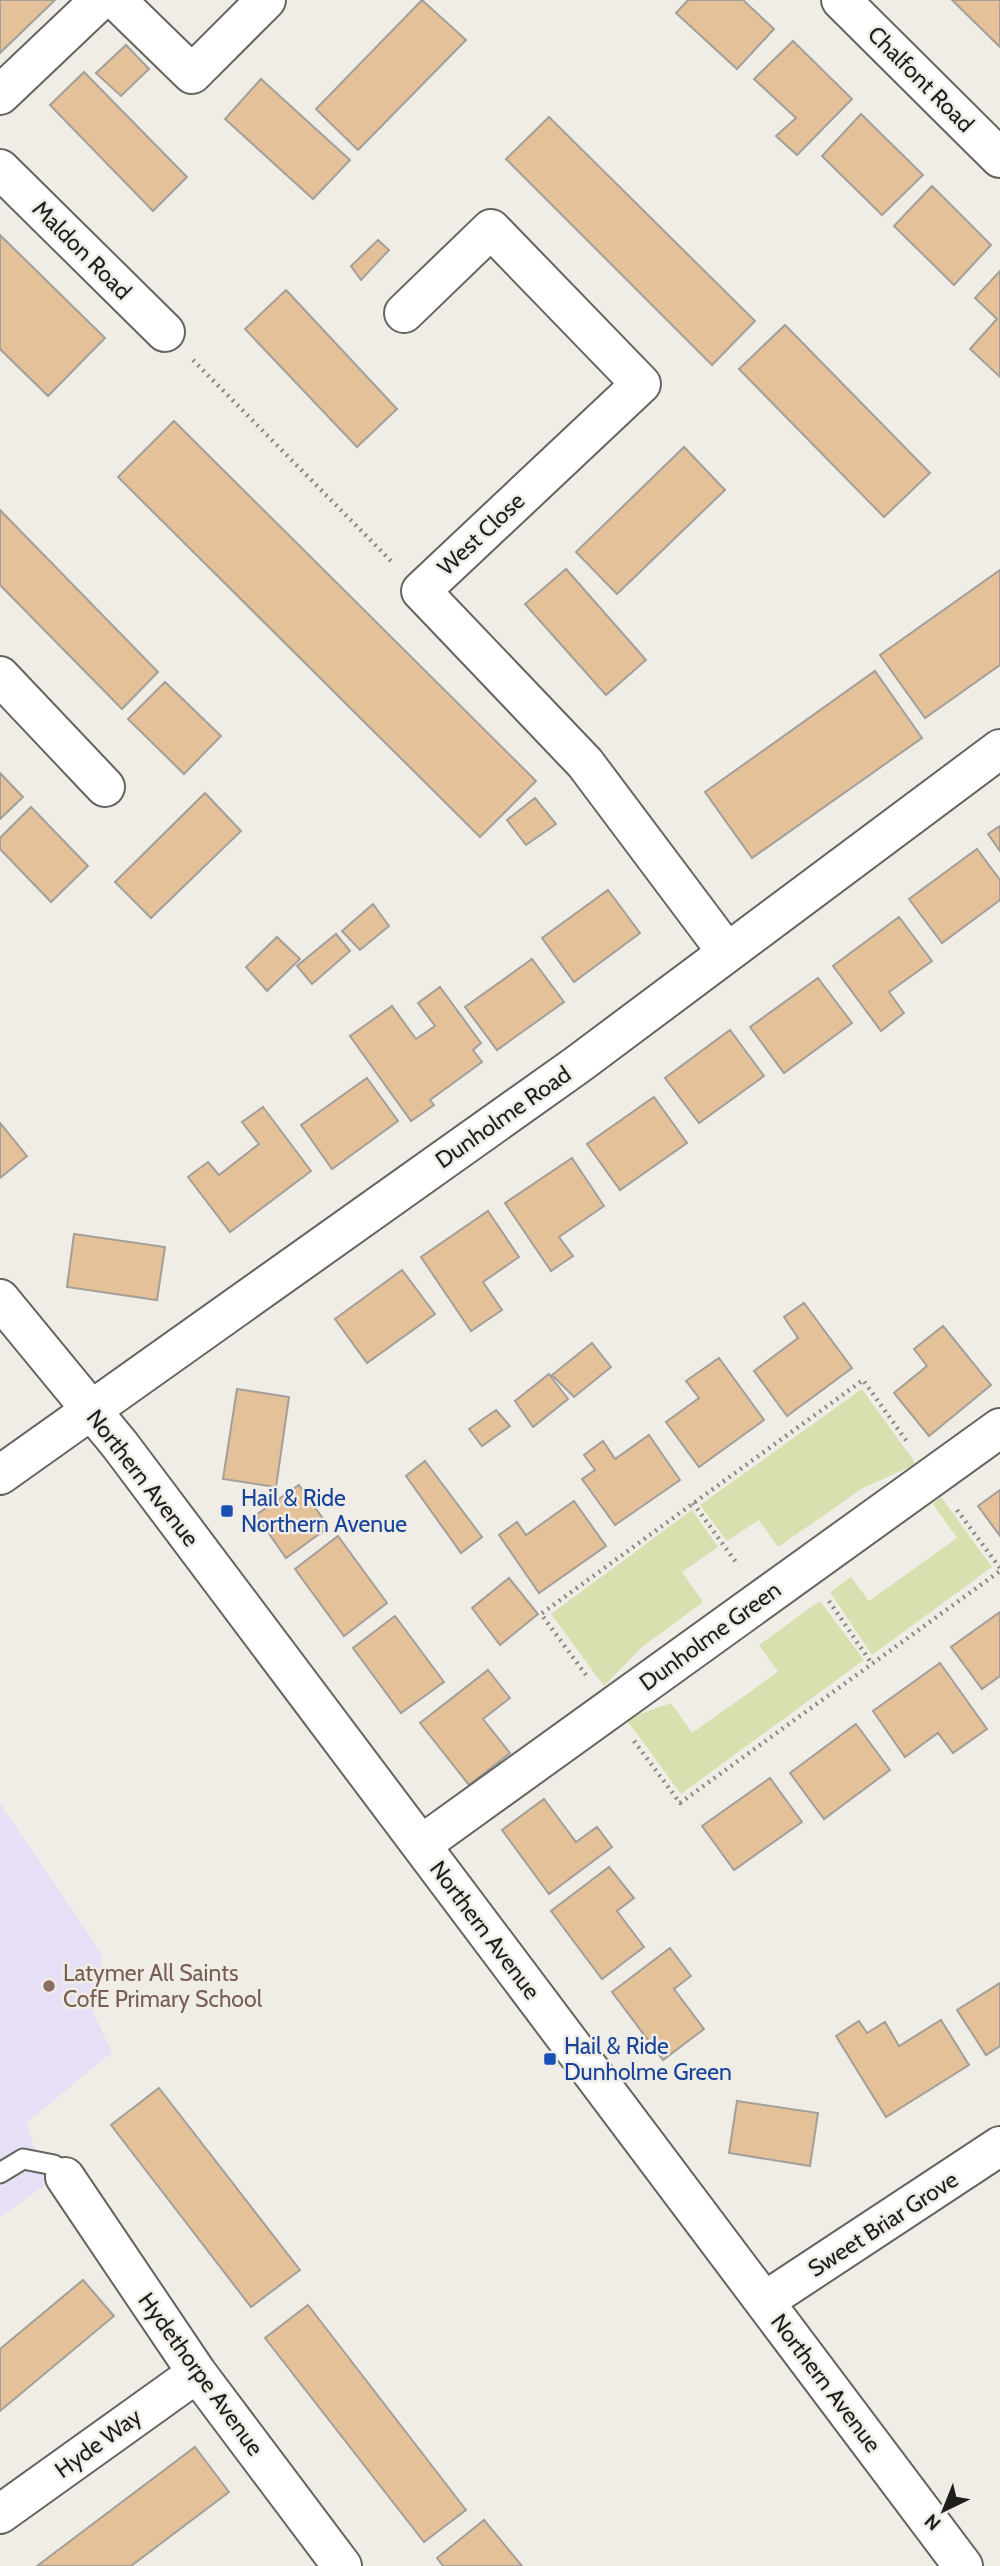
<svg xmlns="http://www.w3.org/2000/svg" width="1000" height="2566" font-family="Cabin,sans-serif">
	<rect width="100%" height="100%" fill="#efede6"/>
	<path fill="#e6dff5" d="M 0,1803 L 103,1956 L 94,2015 L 112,2052 L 26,2123 L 47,2184 L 0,2217 Z"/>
	<path fill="#d8e0af" d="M 862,1389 L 916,1464 L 863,1488 L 778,1547 L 759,1520 L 727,1541 L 700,1505 Z
		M 941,1497 L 992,1567 L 872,1655 L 830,1592 L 851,1577 L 869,1601 L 957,1538 L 933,1504 Z
		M 692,1510 L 718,1547 L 682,1572 L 703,1602 L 642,1647 L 604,1686 L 551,1614 Z
		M 820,1601 L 864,1660 L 681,1794 L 626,1719 L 671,1703 L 692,1733 L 778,1672 L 759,1645 Z"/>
	<path fill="#e4c198" stroke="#a49f99" stroke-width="2" d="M 0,0 L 55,0 L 0,53 Z
		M 422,0 L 466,40 L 358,150 L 316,109 Z
		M 688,0 L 743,0 L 774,29 L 737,69 L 676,13 Z
		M 952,0 L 1000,0 L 1000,47 Z
		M 793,41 L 852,99 L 797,155 L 776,136 L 796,118 L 754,79 Z
		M 126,45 L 149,69 L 121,96 L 96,73 Z
		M 84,72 L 187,177 L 153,211 L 50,105 Z
		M 261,79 L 350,160 L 313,199 L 225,119 Z
		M 861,114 L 923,175 L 882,215 L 822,156 Z
		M 549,117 L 755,321 L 712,365 L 506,159 Z
		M 932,186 L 991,245 L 954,285 L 894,226 Z
		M 0,235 L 105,338 L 48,396 L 0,349 Z
		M 378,240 L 389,250 L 361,280 L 351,266 Z
		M 1000,271 L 1000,377 L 970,349 L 997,319 L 975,298 Z
		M 286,290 L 397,409 L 357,447 L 245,329 Z
		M 785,325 L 930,473 L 884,517 L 739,369 Z
		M 174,421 L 536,781 L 480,837 L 118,477 Z
		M 684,447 L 725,490 L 617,594 L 576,552 Z
		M 0,510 L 158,672 L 122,709 L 0,585 Z
		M 566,569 L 646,660 L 606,695 L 525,604 Z
		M 1000,570 L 1000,665 L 925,718 L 880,655 Z
		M 875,671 L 922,738 L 752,858 L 705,792 Z
		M 165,682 L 221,736 L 184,774 L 128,719 Z
		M 0,773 L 23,797 L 0,819 Z
		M 205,793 L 241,831 L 151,918 L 115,882 Z
		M 535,798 L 556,824 L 526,845 L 507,820 Z
		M 31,807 L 88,866 L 51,902 L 0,849 L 0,838 Z
		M 1000,826 L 1000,851 L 988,834 Z
		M 977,849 L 1000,880 L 1000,900 L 942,943 L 909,899 Z
		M 608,890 L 640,933 L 574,982 L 542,938 Z
		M 373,904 L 389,926 L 360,950 L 342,931 Z
		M 899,917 L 932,961 L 889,992 L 904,1013 L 881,1031 L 833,966 Z
		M 336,934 L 350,951 L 312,984 L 297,966 Z
		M 277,937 L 300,959 L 267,991 L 246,967 Z
		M 532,959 L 564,1002 L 497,1050 L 465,1007 Z
		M 818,978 L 852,1023 L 784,1073 L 750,1027 Z
		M 440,987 L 481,1043 L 473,1050 L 482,1062 L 430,1100 L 434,1105 L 411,1121 L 350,1036 L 392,1006 L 416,1039 L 435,1026 L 418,1003 Z
		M 730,1030 L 764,1076 L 699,1123 L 665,1078 Z
		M 367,1078 L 398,1121 L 332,1169 L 301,1125 Z
		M 654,1097 L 687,1143 L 620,1190 L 587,1144 Z
		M 263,1107 L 311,1171 L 230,1232 L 188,1177 L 208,1162 L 219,1175 L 259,1144 L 242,1122 Z
		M 0,1123 L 27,1156 L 0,1178 Z
		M 572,1158 L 604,1206 L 559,1237 L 573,1256 L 551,1271 L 505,1203 Z
		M 488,1211 L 519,1257 L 483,1282 L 502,1310 L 471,1331 L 421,1257 Z
		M 74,1234 L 165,1247 L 157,1300 L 67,1287 Z
		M 402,1270 L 435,1314 L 367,1363 L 335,1319 Z
		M 804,1303 L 852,1368 L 787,1416 L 754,1371 L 798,1338 L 784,1317 Z
		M 943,1326 L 991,1385 L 929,1436 L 894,1393 L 927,1366 L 914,1349 Z
		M 592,1343 L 611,1367 L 574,1397 L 552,1375 Z
		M 719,1358 L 764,1420 L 699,1467 L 666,1422 L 699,1398 L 686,1381 Z
		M 549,1374 L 568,1399 L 533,1427 L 515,1401 Z
		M 237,1389 L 289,1397 L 276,1487 L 223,1479 Z
		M 496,1410 L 510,1426 L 482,1446 L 469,1429 Z
		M 649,1435 L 680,1480 L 615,1525 L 582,1479 L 595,1470 L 584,1455 L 603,1441 L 615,1459 Z
		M 425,1461 L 482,1537 L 461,1553 L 406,1476 Z
		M 299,1485 L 329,1527 L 286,1558 L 256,1515 Z
		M 1000,1490 L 1000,1536 L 978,1506 Z
		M 574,1501 L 606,1546 L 539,1593 L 499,1535 L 517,1522 L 526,1535 Z
		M 338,1536 L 387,1603 L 344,1636 L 295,1569 Z
		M 509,1578 L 538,1614 L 500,1645 L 472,1608 Z
		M 1000,1612 L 1000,1676 L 982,1689 L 951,1647 Z
		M 395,1616 L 444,1682 L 401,1713 L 353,1648 Z
		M 940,1663 L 987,1729 L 953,1753 L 938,1733 L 905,1757 L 873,1711 Z
		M 488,1670 L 510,1698 L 483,1719 L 510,1753 L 469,1785 L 420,1723 Z
		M 856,1724 L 890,1770 L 824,1819 L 790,1773 Z
		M 770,1778 L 802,1822 L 734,1870 L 702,1826 Z
		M 544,1799 L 576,1842 L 597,1827 L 612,1847 L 549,1894 L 502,1830 Z
		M 609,1867 L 634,1898 L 617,1911 L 644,1947 L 602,1979 L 551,1911 Z
		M 670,1948 L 691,1976 L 674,1989 L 704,2029 L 663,2060 L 612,1992 Z
		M 1000,1983 L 1000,2046 L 986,2055 L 957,2010 Z
		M 941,2020 L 969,2065 L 886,2117 L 836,2036 L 859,2021 L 867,2033 L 885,2022 L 899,2046 Z
		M 159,2088 L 300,2270 L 251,2307 L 111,2125 Z
		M 737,2101 L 818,2113 L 810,2166 L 729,2153 Z
		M 83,2280 L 114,2316 L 0,2411 L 0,2349 Z
		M 308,2305 L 466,2510 L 424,2542 L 265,2338 Z
		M 195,2447 L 229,2492 L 131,2566 L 37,2566 Z
		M 484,2520 L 522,2566 L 443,2566 L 437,2558 Z"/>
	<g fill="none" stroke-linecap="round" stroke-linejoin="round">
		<g stroke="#65645e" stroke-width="23">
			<path id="service" d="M 0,2173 L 23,2159 L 54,2165 L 65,2177"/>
		</g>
		<g stroke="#65645e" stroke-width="42">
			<path id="minor" d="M 116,0 L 192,74 L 266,0
				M 841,0 L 1000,158
				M 0,95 L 100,0
				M 0,169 L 165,332
				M 404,313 L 491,229 L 641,384 L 421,591 L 585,763 L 726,951
				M 0,676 L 105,787
				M 0,1299 L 120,1445 L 963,2566
				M 0,1475 L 577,1065 L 1000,749
				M 421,1845 L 1000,1428
				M 65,2177 L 197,2373 L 342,2566
				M 765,2301 L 1000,2146
				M 0,2514 L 197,2373"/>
		</g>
		<path stroke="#8b8985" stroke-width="4.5" stroke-dasharray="2 5" stroke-linecap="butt" d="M 193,360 L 393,563
			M 693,1503 L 738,1565
			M 957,1510 L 1000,1568
			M 829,1601 L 872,1664
			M 586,1675 L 541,1614 L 863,1380 L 908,1443
			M 634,1741 L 680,1803 L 1000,1571"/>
		<use href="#service" stroke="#fff" stroke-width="19"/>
		<use href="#minor" stroke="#fff" stroke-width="38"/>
	</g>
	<g fill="#1a4fb4" stroke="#efede6" stroke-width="2.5">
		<rect x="220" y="1504" width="14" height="14" rx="3.5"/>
		<rect x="543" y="2052" width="14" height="14" rx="3.5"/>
	</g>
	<circle fill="#8d6e63" stroke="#efede6" stroke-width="2.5" cx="49" cy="1986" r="7"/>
	<g text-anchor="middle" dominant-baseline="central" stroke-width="5" stroke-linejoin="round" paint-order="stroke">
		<g font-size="23" fill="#1f1e1c" stroke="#efede6">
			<text transform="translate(921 79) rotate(45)">Chalfont Road</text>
			<text transform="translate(82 250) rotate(45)">Maldon Road</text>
			<text transform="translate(481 534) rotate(-43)">West Close</text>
			<text transform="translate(503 1117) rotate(-35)">Dunholme Road</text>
			<text transform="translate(143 1478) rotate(52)">Northern Avenue</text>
			<text transform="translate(710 1636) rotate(-36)">Dunholme Green</text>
			<text transform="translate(485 1930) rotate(53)">Northern Avenue</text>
			<text transform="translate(883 2224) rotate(-33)">Sweet Briar Grove</text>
			<text transform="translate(201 2374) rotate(54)">Hydethorpe Avenue</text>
			<text transform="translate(826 2383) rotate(53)">Northern Avenue</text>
			<text transform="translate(98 2443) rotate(-36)">Hyde Way</text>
		</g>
		<g font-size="23" fill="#164399" stroke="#efede6" text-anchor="start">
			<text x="241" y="1498">Hail &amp; Ride<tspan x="241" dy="26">Northern Avenue</tspan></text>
			<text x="564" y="2046">Hail &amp; Ride<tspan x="564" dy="26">Dunholme Green</tspan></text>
		</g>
		<g font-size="23" fill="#785e54" stroke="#efede6" text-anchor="start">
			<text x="63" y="1973">Latymer All Saints<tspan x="63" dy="26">CofE Primary School</tspan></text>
		</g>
	</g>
	<g transform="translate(944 2510) rotate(223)" stroke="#efede6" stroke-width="5" paint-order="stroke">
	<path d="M0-5L12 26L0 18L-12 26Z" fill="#1f1e1c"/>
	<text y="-10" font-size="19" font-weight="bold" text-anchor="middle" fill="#1f1e1c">N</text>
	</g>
</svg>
